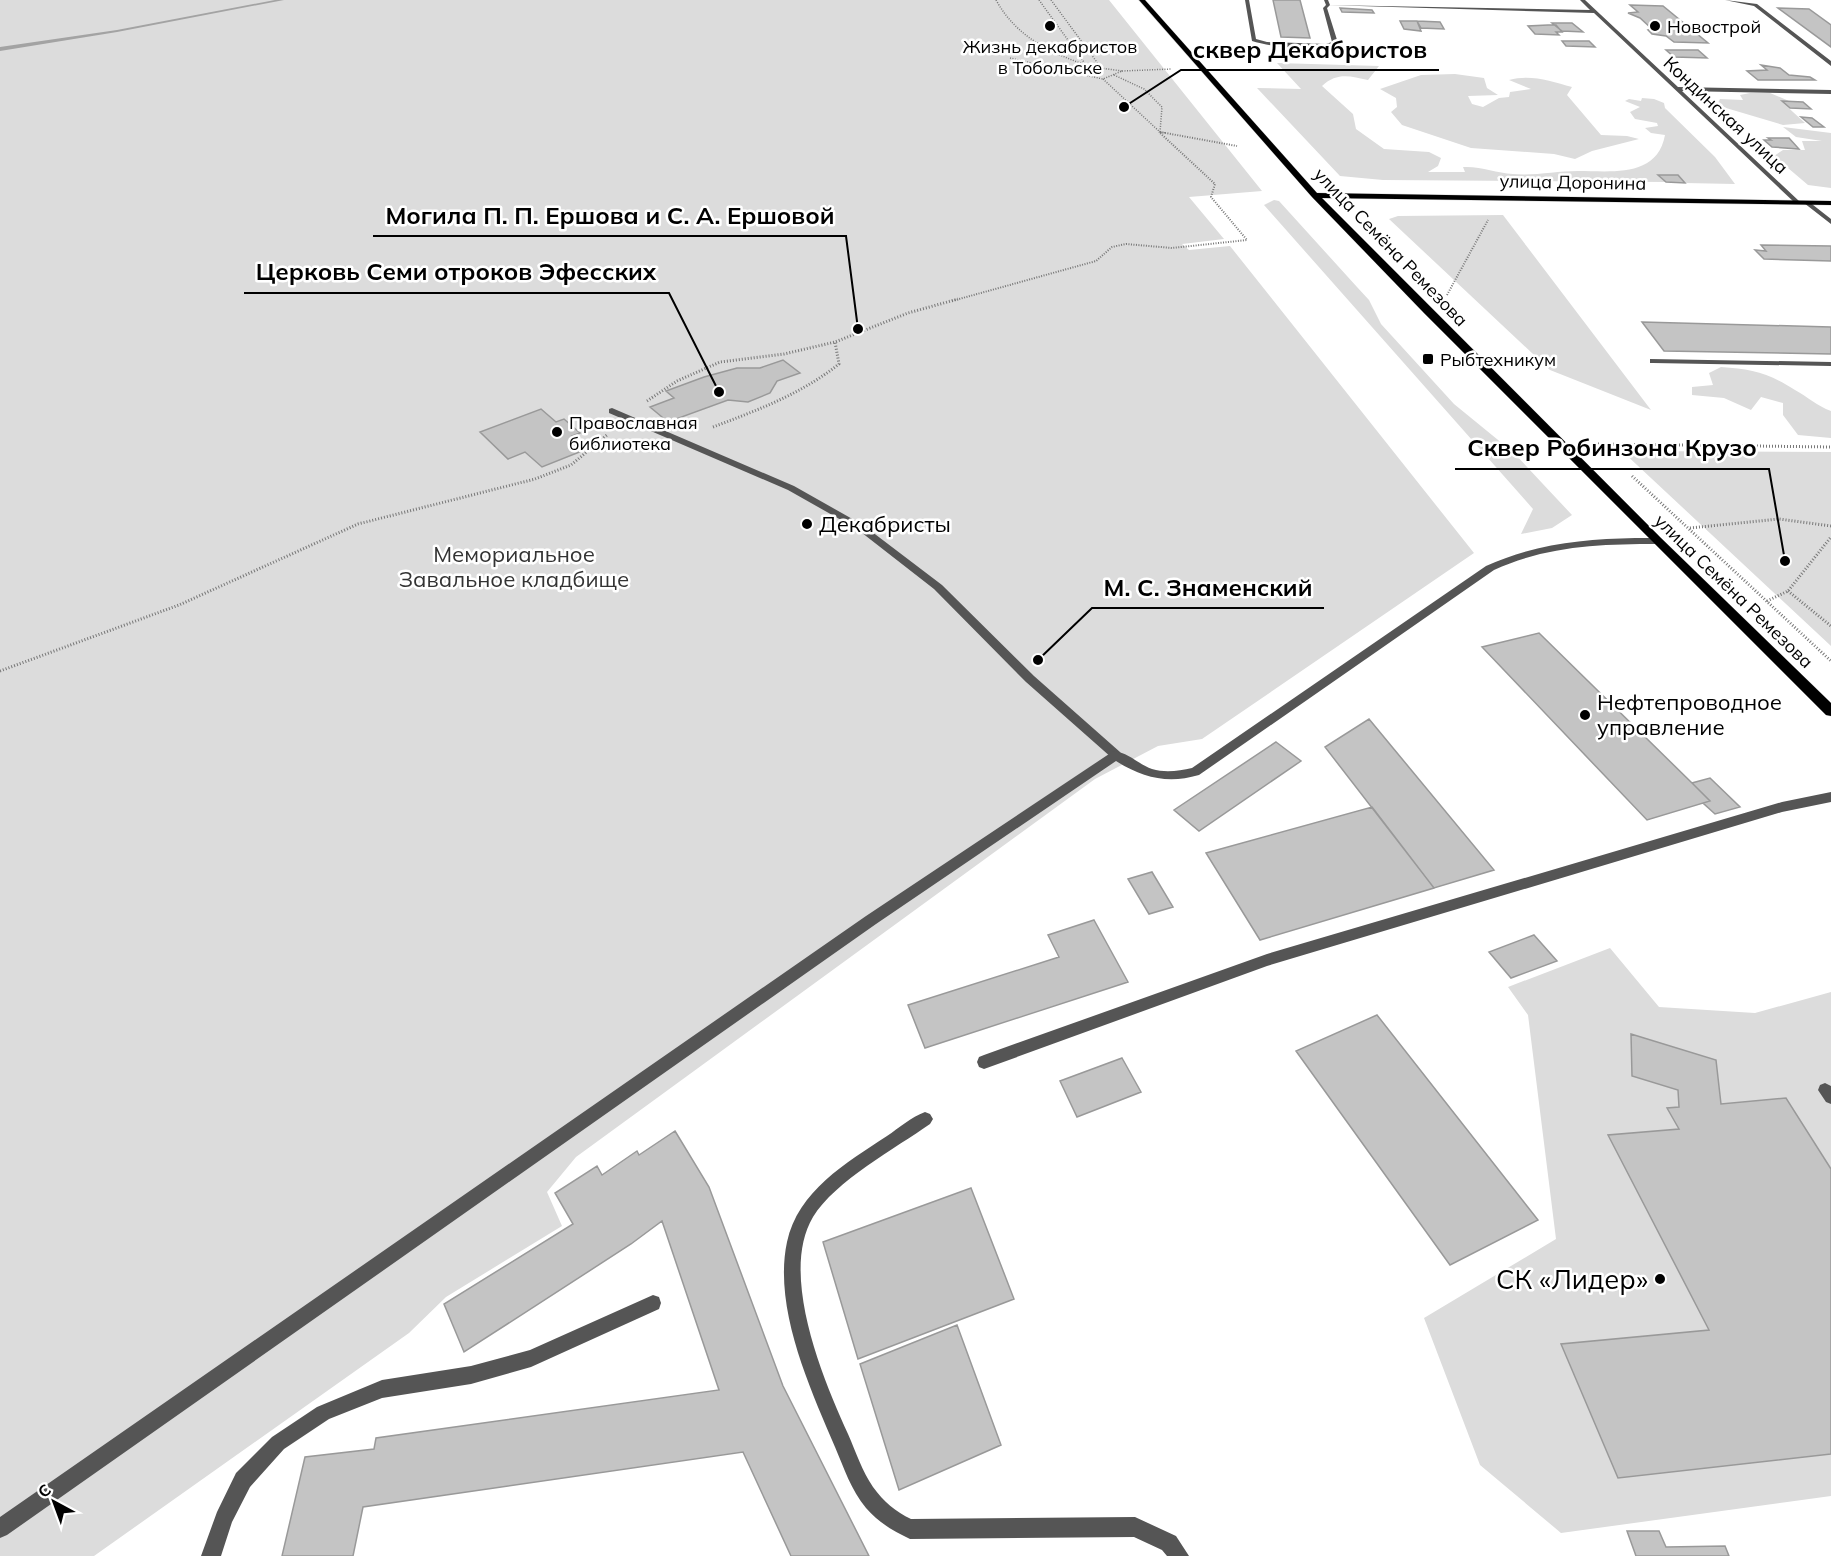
<svg xmlns="http://www.w3.org/2000/svg" width="1831" height="1556" font-family="Mulish,sans-serif">
	<rect width="100%" height="100%" fill="#fff"/>
	<path fill="#dcdcdc" d="M 0,0 L 1109,0 L 1262,191 L 1189,197 L 1224,239 L 1182,244 L 1189,250 L 1230,246 L 1474,553 L 1202,739 L 1158,746 L 1095,779 L 576,1157 L 547,1192 L 562,1226 L 446,1297 L 409,1333 L 94,1556 L 0,1556 Z
		M 1277,63 L 1379,66 L 1368,80 C 1350,76 1337,72 1322,86 L 1353,114 L 1356,129 L 1384,149 L 1429,152 L 1441,158 L 1438,166 L 1428,172 L 1465,172 L 1463,167 C 1481,166 1496,173 1513,174 C 1535,176 1556,171 1578,171 C 1612,171 1657,178 1665,135 L 1651,133 L 1645,128 L 1658,126 L 1657,123 L 1635,119 L 1630,112 L 1640,107 L 1625,101 L 1629,99 L 1641,101 L 1642,98 L 1654,99 L 1664,103 L 1665,108 L 1715,157 L 1735,184 L 1685,183 L 1678,175 L 1659,175 L 1666,182 L 1383,180 L 1340,176 L 1257,88 L 1301,89 Z
		M 1455,74 L 1484,78 L 1487,88 L 1498,95 L 1468,96 L 1472,104 L 1483,107 L 1499,98 L 1509,97 L 1510,92 L 1531,89 L 1509,80 C 1530,74 1551,81 1572,87 L 1567,95 L 1601,135 L 1627,136 L 1639,139 L 1592,151 L 1575,159 L 1554,154 L 1471,148 L 1402,125 L 1391,112 L 1397,107 L 1396,98 L 1380,89 L 1421,75 Z
		M 1750,93 L 1770,93 L 1789,101 L 1781,101 L 1805,123 L 1783,125 L 1726,108 L 1718,103 L 1720,99 L 1743,100 L 1740,95 Z
		M 1783,127 L 1831,133 L 1831,188 L 1808,185 L 1774,156 L 1783,150 L 1805,150 L 1802,141 L 1822,141 L 1796,137 Z
		M 1274,200 L 1279,201 L 1357,287 L 1369,300 L 1381,324 L 1454,404 L 1514,453 L 1572,515 L 1552,528 L 1521,534 L 1533,509 L 1264,205 Z
		M 1503,215 L 1651,410 L 1550,370 L 1389,219 L 1398,216 Z
		M 1721,367 C 1751,369 1769,373 1795,390 C 1808,397 1817,406 1831,411 L 1831,438 L 1798,435 L 1783,415 L 1783,403 L 1761,397 L 1751,410 L 1724,398 L 1692,395 L 1692,387 L 1713,385 L 1709,373 Z
		M 1622,451 L 1831,452 L 1831,646 Z
		M 1610,948 L 1659,1007 L 1755,1013 L 1831,992 L 1831,1496 L 1561,1533 L 1480,1465 L 1424,1318 L 1556,1239 L 1528,1015 L 1508,987 Z"/>
	<g fill="none" stroke-linecap="round" stroke-linejoin="round">
		<path fill="#a3a3a3" fill-rule="evenodd" d="M 275,0 L 284,0 L 117,32 L 0,51 L 0,47 L 117,30 Z"/>
	</g>
	<path fill="#c4c4c4" stroke="#999" stroke-width="1.5" d="M 1273,0 L 1300,0 L 1310,38 L 1281,37 Z
		M 1630,5 L 1663,6 L 1708,43 L 1674,42 L 1666,36 L 1652,34 L 1648,30 L 1652,29 L 1640,18 L 1628,13 L 1638,12 Z
		M 1340,8 L 1372,10 L 1374,13 L 1342,12 Z
		M 1778,8 L 1809,9 L 1831,25 L 1831,47 Z
		M 1400,21 L 1417,21 L 1421,31 L 1404,29 Z
		M 1417,21 L 1440,22 L 1444,29 L 1421,28 Z
		M 1552,23 L 1572,23 L 1583,32 L 1562,31 Z
		M 1548,25 L 1556,25 L 1562,32 L 1556,32 L 1559,35 L 1535,34 L 1528,26 Z
		M 1562,41 L 1589,41 L 1595,47 L 1566,46 Z
		M 1666,50 L 1698,50 L 1707,58 L 1674,57 Z
		M 1761,65 L 1780,68 L 1789,75 L 1810,77 L 1815,80 L 1758,80 L 1747,71 L 1767,70 Z
		M 1782,101 L 1803,102 L 1811,109 L 1790,108 Z
		M 1801,117 L 1812,118 L 1824,127 L 1813,127 Z
		M 1768,138 L 1789,138 L 1799,149 L 1772,147 L 1764,140 L 1771,140 Z
		M 1658,175 L 1678,175 L 1685,183 L 1666,182 Z
		M 1761,245 L 1831,246 L 1831,261 L 1764,259 L 1755,250 L 1766,251 Z
		M 1642,322 L 1831,327 L 1831,354 L 1664,351 Z
		M 783,360 L 800,373 L 777,381 L 770,393 L 748,402 L 728,400 L 668,422 L 650,407 L 674,398 L 666,391 L 704,377 L 737,368 L 760,368 Z
		M 541,409 L 556,422 L 564,419 L 580,433 L 572,436 L 587,449 L 542,467 L 525,452 L 508,459 L 480,432 Z
		M 1539,633 L 1692,783 L 1710,801 L 1647,820 L 1482,647 Z
		M 1369,719 L 1494,870 L 1434,888 L 1325,747 Z
		M 1276,742 L 1301,761 L 1199,831 L 1174,810 Z
		M 1710,778 L 1740,807 L 1715,814 L 1703,803 L 1710,801 L 1692,783 Z
		M 1372,807 L 1434,888 L 1260,940 L 1206,853 Z
		M 1152,872 L 1173,907 L 1149,914 L 1128,879 Z
		M 1094,920 L 1128,982 L 925,1048 L 908,1005 L 1059,957 L 1048,935 Z
		M 1534,935 L 1557,961 L 1511,978 L 1489,952 Z
		M 1377,1015 L 1538,1220 L 1450,1265 L 1296,1051 Z
		M 1631,1034 L 1716,1060 L 1721,1104 L 1786,1098 L 1831,1169 L 1831,1454 L 1618,1478 L 1561,1344 L 1709,1330 L 1608,1135 L 1679,1129 L 1667,1108 L 1679,1107 L 1678,1090 L 1632,1076 Z
		M 1122,1058 L 1141,1092 L 1077,1117 L 1060,1081 Z
		M 675,1131 L 709,1187 L 783,1386 L 869,1556 L 791,1556 L 743,1452 L 363,1507 L 353,1556 L 282,1556 L 305,1457 L 374,1449 L 376,1438 L 719,1390 L 662,1221 L 631,1244 L 464,1352 L 444,1304 L 573,1224 L 555,1193 L 597,1166 L 602,1175 L 637,1151 L 639,1155 Z
		M 971,1188 L 1014,1299 L 858,1359 L 823,1242 Z
		M 957,1325 L 1001,1445 L 899,1490 L 860,1364 Z
		M 1627,1531 L 1659,1531 L 1666,1547 L 1725,1546 L 1729,1556 L 1636,1556 Z"/>
	<g fill="none" stroke-linecap="round" stroke-linejoin="round">
		<g stroke="#dbdbdb" stroke-width="1">
			<path id="primary" d="M 1139,0 L 1145,0 L 1317,193 L 1831,201 L 1831,205 L 1322,198 L 1661,538 L 1831,703 L 1831,716 L 1826,715 L 1424,313 L 1312,197 Z"/>
		</g>
		<path stroke="#777" stroke-width="1.5" stroke-dasharray="1 1.5" stroke-linecap="butt" d="M 996,0 C 1016,36 1048,52 1086,65
			M 1039,0 L 1086,65
			M 1051,0 L 1099,65
			M 1010,58 L 1075,73
			M 1086,66 L 1122,71 L 1103,79 L 1075,73 Z
			M 1122,71 L 1172,69
			M 1114,75 L 1144,89 L 1162,107 L 1160,132 L 1166,133
			M 1103,79 L 1161,133"/>
		<path stroke="#777" stroke-width="2" stroke-dasharray="1 1.5" stroke-linecap="butt" d="M 1160,132 L 1237,146
			M 1447,295 L 1488,220
			M 952,301 L 1096,261 L 1112,247 L 1126,244 L 1172,248 L 1247,240 L 1211,197 L 1215,184 L 1159,132"/>
		<path stroke="#777" stroke-width="3" stroke-dasharray="1 2" stroke-linecap="butt" d="M 647,401 L 677,381 L 720,362 L 784,354 L 835,342 L 908,313 L 958,299
			M 713,427 C 758,410 801,394 839,364 L 835,342
			M 1598,444 L 1831,447
			M 1632,476 L 1831,661
			M 1690,528 L 1779,519 L 1831,526
			M 1788,591 L 1831,626
			M 1767,601 L 1788,591 L 1831,537
			M 0,671 L 179,605 L 358,524 L 535,479 L 571,465 L 607,435"/>
		<path fill="#555" fill-rule="evenodd" d="M 1245,0 L 1249,0 L 1256,39 L 1267,42 L 1326,44 L 1332,42 L 1323,8 L 1326,5 L 1324,0 L 1328,0 L 1330,5 L 1327,8 L 1338,43 C 1321,53 1271,47 1252,41 Z
			M 1725,0 L 1757,4 L 1831,61 L 1831,66 L 1754,6 Z
			M 1804,201 L 1808,201 L 1831,219 L 1831,224 L 1804,203 Z
			M 1650,359 L 1831,362 L 1831,366 L 1653,363 L 1650,363 Z
			M 612,408 L 794,486 L 863,525 L 942,585 L 1034,676 L 1120,752 L 1122,755 L 1120,758 L 1112,758 L 1026,682 L 934,589 L 857,529 L 788,490 L 609,413 L 609,409 Z
			M 1831,792 L 1831,802 L 1782,812 L 1267,966 L 984,1069 L 979,1067 L 977,1062 L 979,1057 L 984,1055 L 1267,954 L 1782,802 Z
			M 1825,1083 L 1831,1086 L 1831,1104 L 1826,1102 L 1818,1090 L 1820,1085 Z
			M 925,1112 L 930,1114 L 933,1119 L 930,1124 C 896,1148 835,1181 813,1217 C 779,1274 823,1379 848,1434 C 856,1452 862,1471 873,1487 C 883,1501 896,1512 911,1519 L 1135,1517 L 1176,1536 L 1189,1556 L 1167,1556 L 1162,1550 L 1134,1537 L 910,1539 C 893,1531 878,1522 866,1508 C 851,1490 844,1468 835,1447 C 810,1388 773,1308 787,1242 C 798,1191 846,1163 887,1136 C 899,1128 911,1117 925,1112 Z
			M 653,1295 L 659,1297 L 661,1303 L 659,1309 L 531,1367 L 471,1384 L 382,1398 L 329,1419 L 284,1449 L 250,1487 L 232,1522 L 221,1556 L 201,1556 L 217,1512 L 236,1473 L 272,1437 L 317,1407 L 382,1380 L 471,1366 L 530,1350 Z"/>
		<path fill="#555" fill-rule="evenodd" d="M 1580,0 L 1585,0 L 1678,87 L 1831,90 L 1831,94 L 1682,91 L 1799,201 L 1799,203 L 1795,203 L 1594,13 L 1326,5 L 1590,10 Z
			M 1635,538 L 1657,538 L 1662,541 L 1657,544 C 1600,544 1546,546 1494,570 L 1199,775 C 1168,784 1143,778 1116,761 L 876,924 L 7,1535 L 0,1538 L 0,1517 L 866,916 L 1112,752 C 1125,749 1139,765 1152,769 C 1165,773 1179,771 1192,768 L 1486,566 C 1535,544 1583,539 1635,538 Z"/>
		<use href="#primary" fill="#000" fill-rule="evenodd"/>
	</g>
	<g fill="#000" stroke="#fff" stroke-width="2">
		<circle cx="1050" cy="26" r="6"/>
		<circle cx="1655" cy="26" r="6"/>
		<rect x="1422" y="353" width="12" height="12" rx="3"/>
		<circle cx="557" cy="432" r="6"/>
		<circle cx="807" cy="524" r="6"/>
		<circle cx="1585" cy="715" r="6"/>
		<circle cx="1660" cy="1279" r="6"/>
	</g>
	<g text-anchor="middle" dominant-baseline="central" stroke-width="5" stroke-linejoin="round" paint-order="stroke">
		<g font-size="18" fill="#000" stroke="#fff" text-anchor="start">
			<text x="1667" y="26">Новострой</text>
			<text x="1050" y="46" text-anchor="middle">Жизнь декабристов<tspan x="1050" dy="21">в Тобольске</tspan></text>
			<text x="1440" y="359">Рыбтехникум</text>
			<text x="569" y="422">Православная<tspan x="569" dy="21">библиотека</tspan></text>
		</g>
		<g font-size="18" fill="#000" stroke="#fff">
			<text transform="translate(1726 115) rotate(43)">Кондинская улица</text>
			<text transform="translate(1573 182) rotate(1)">улица Доронина</text>
			<text transform="translate(1391 247) rotate(46)">улица Семёна Ремезова</text>
			<text transform="translate(1734 591) rotate(44)">улица Семёна Ремезова</text>
		</g>
		<g font-size="22" fill="#000" stroke="#fff" text-anchor="start">
			<text x="819" y="524">Декабристы</text>
			<text x="1597" y="702">Нефтепроводное<tspan x="1597" dy="25">управление</tspan></text>
		</g>
		<g font-size="22" fill="#333" stroke="#fff">
			<text x="514" y="554">Мемориальное<tspan x="514" dy="25">Завальное кладбище</tspan></text>
		</g>
		<g font-size="27" fill="#000" stroke="#fff" text-anchor="end">
			<text x="1648" y="1279">СК «Лидер»</text>
		</g>
	</g>
	<path fill="none" stroke="#000" stroke-width="2" d="M1124 107L1181 70H1439M858 329L846 236H373M719 392L669 293H244M1785 561L1769 469H1455M1038 660L1092 608H1324"/>
	<g fill="#000" stroke="#fff" stroke-width="2">
		<circle cx="1124" cy="107" r="6"/>
		<circle cx="858" cy="329" r="6"/>
		<circle cx="719" cy="392" r="6"/>
		<circle cx="1785" cy="561" r="6"/>
		<circle cx="1038" cy="660" r="6"/>
	</g>
	<g font-size="24" text-anchor="middle" font-weight="bold" fill="#000" stroke="#fff" stroke-width="5" stroke-linejoin="round" paint-order="stroke">
		<text x="1310" y="58">сквер Декабристов</text>
		<text x="610" y="224">Могила П. П. Ершова и С. А. Ершовой</text>
		<text x="456" y="280">Церковь Семи отроков Эфесских</text>
		<text x="1612" y="456">Сквер Робинзона Крузо</text>
		<text x="1208" y="596">М. С. Знаменский</text>
	</g>
	<g transform="translate(54 1502) rotate(319)" stroke="#ffffff" stroke-width="4.5" paint-order="stroke">
	<path d="M0-4.5L10 22L0 15L-10 22Z" fill="#000000"/>
	<text y="-9" font-size="16" font-weight="bold" text-anchor="middle" fill="#000000">С</text>
	</g>
</svg>
